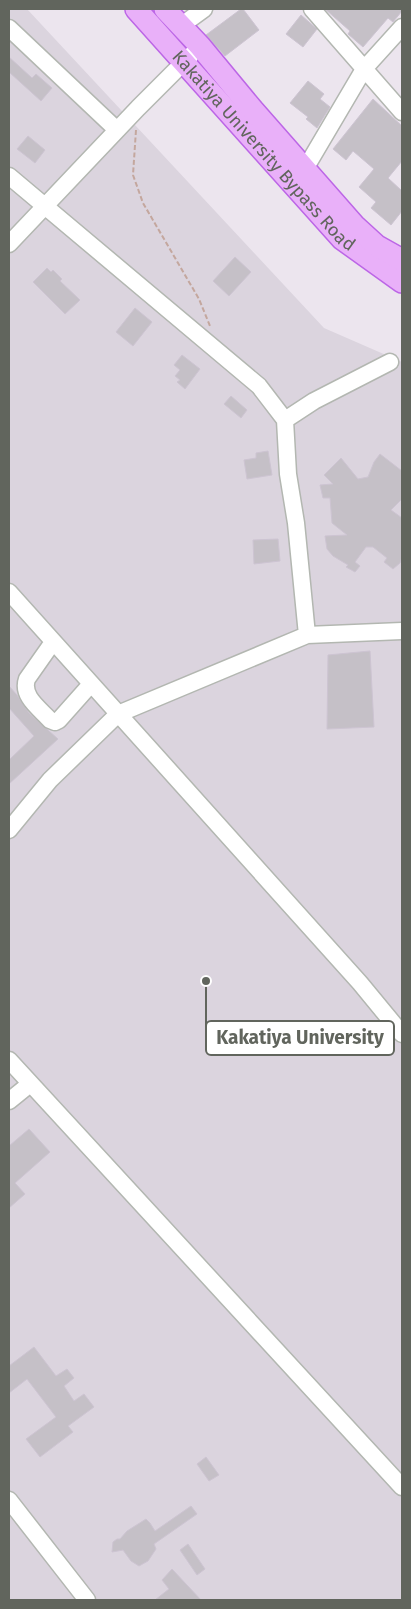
<svg xmlns="http://www.w3.org/2000/svg" width="411" height="1609" font-family="'Fira Sans',sans-serif">
	<rect width="100%" height="100%" fill="#ece5ee"/>
	<path fill="#dbd4de" d="M 9,9 L 27,9 L 324,328 L 402,362 L 402,1600 L 9,1600 Z"/>
	<path fill="#c5c0c7" stroke="#cdc4d2" d="M 241,9 L 243,9 L 259,30 L 225,56 L 206,35 Z
		M 325,9 L 402,9 L 402,11 L 393,22 L 388,18 L 363,47 L 348,34 L 350,31 Z
		M 301,15 L 317,29 L 303,47 L 286,34 Z
		M 9,57 L 32,78 L 36,74 L 52,88 L 41,101 L 9,72 Z
		M 308,81 L 324,94 L 320,99 L 330,107 L 317,128 L 306,119 L 308,117 L 290,103 Z
		M 373,99 L 402,126 L 402,161 L 388,178 L 402,191 L 402,211 L 391,225 L 371,208 L 376,202 L 359,187 L 374,169 L 353,151 L 346,160 L 333,149 Z
		M 28,136 L 45,150 L 35,163 L 17,149 Z
		M 235,257 L 251,272 L 229,296 L 213,281 Z
		M 47,268 L 51,272 L 53,270 L 62,279 L 60,281 L 80,300 L 65,314 L 33,282 Z
		M 135,308 L 152,322 L 133,346 L 116,332 Z
		M 182,355 L 200,369 L 185,389 L 177,382 L 180,380 L 175,376 L 180,370 L 174,365 Z
		M 231,396 L 247,410 L 241,418 L 224,404 Z
		M 268,451 L 272,475 L 247,479 L 244,460 L 256,458 L 256,453 Z
		M 380,454 L 402,471 L 402,499 L 391,510 L 402,518 L 402,557 L 400,563 L 393,569 L 384,562 L 387,558 L 373,547 L 366,547 L 355,562 L 360,566 L 355,572 L 346,567 L 348,565 L 333,556 L 327,549 L 325,536 L 347,535 L 332,523 L 330,498 L 323,498 L 320,485 L 333,484 L 324,475 L 341,458 L 358,479 L 368,477 L 374,462 Z
		M 278,539 L 280,561 L 254,564 L 253,540 Z
		M 370,651 L 374,727 L 327,729 L 328,655 Z
		M 9,686 L 17,695 L 29,713 L 58,739 L 9,784 L 9,760 L 34,736 L 9,708 Z
		M 29,1129 L 50,1152 L 15,1183 L 25,1194 L 9,1208 L 9,1146 Z
		M 34,1347 L 56,1376 L 67,1369 L 74,1378 L 64,1386 L 74,1401 L 84,1394 L 94,1407 L 68,1426 L 73,1432 L 40,1457 L 26,1439 L 56,1417 L 27,1379 L 9,1393 L 9,1366 Z
		M 206,1457 L 219,1475 L 209,1481 L 197,1464 Z
		M 191,1506 L 197,1514 L 154,1544 L 156,1549 L 148,1561 L 139,1566 L 131,1561 L 123,1550 L 112,1552 L 113,1542 L 117,1539 L 120,1539 L 127,1531 L 146,1519 L 150,1523 L 155,1531 Z
		M 188,1544 L 205,1569 L 197,1575 L 180,1550 Z
		M 172,1569 L 201,1600 L 155,1600 L 169,1589 L 162,1580 Z"/>
	<g fill="none" stroke-linecap="round" stroke-linejoin="round">
		<g stroke="#b3b7b1" stroke-width="19">
			<path id="minor" d="M 312,9 L 402,112
				M 182,25 L 204,9
				M 9,28 L 117,130
				M 305,169 L 364,69 L 402,27
				M 9,176 L 259,386 L 285,420 L 288,474 L 296,523 L 307,635
				M 9,244 L 138,108 L 191,55
				M 285,420 L 314,401 L 390,362
				M 9,592 L 360,983 L 402,1034
				M 53,642 L 27,679 C 21,696 39,708 50,720 L 55,722 L 59,720 L 91,684
				M 9,830 L 50,780 L 118,714 L 307,635 L 402,631
				M 9,1060 L 402,1487
				M 9,1101 L 30,1084
				M 9,1500 L 87,1600"/>
		</g>
		<g stroke="#bc66e6" stroke-width="24">
			<g id="major">
				<path id="s1" d="M 136,9 L 342,239 L 402,282"/>
				<path d="M 165,9 L 200,46 L 253,110 L 354,225 L 377,246 L 402,260"/>
			</g>
		</g>
		<path stroke="#c4a79e" stroke-width="2" stroke-dasharray="5 2.5" stroke-linecap="butt" d="M 136,130 L 133,175 L 143,203 L 199,299 L 210,326"/>
		<use href="#minor" stroke="#fff" stroke-width="16"/>
		<use href="#major" stroke="#e9b0f9" stroke-width="21"/>
	</g>
	<g text-anchor="middle" dominant-baseline="central" stroke-width="5" stroke-linejoin="round" paint-order="stroke">
		<g font-size="18" fill="#61655d" stroke="#fff">
			<text stroke="none"><textPath href="#s1" startOffset="191">Kakatiya University Bypass Road</textPath></text>
		</g>
	</g>
	<path fill="none" stroke="#61655d" stroke-width="2" d="M206 981L206 1038"/>
	<circle fill="#61655d" stroke="#fff" stroke-width="2" cx="206" cy="981" r="5"/>
	<rect fill="#fff" stroke="#61655d" stroke-width="2" x="206" y="1021" width="188" height="34" rx="5"/>
	<g font-size="19" text-anchor="middle" font-weight="bold" fill="#61655d">
		<text x="300" y="1044">Kakatiya University</text>
	</g>
	<rect width="411" height="1609" fill="none" stroke="#61655d" stroke-width="20"/>
</svg>
